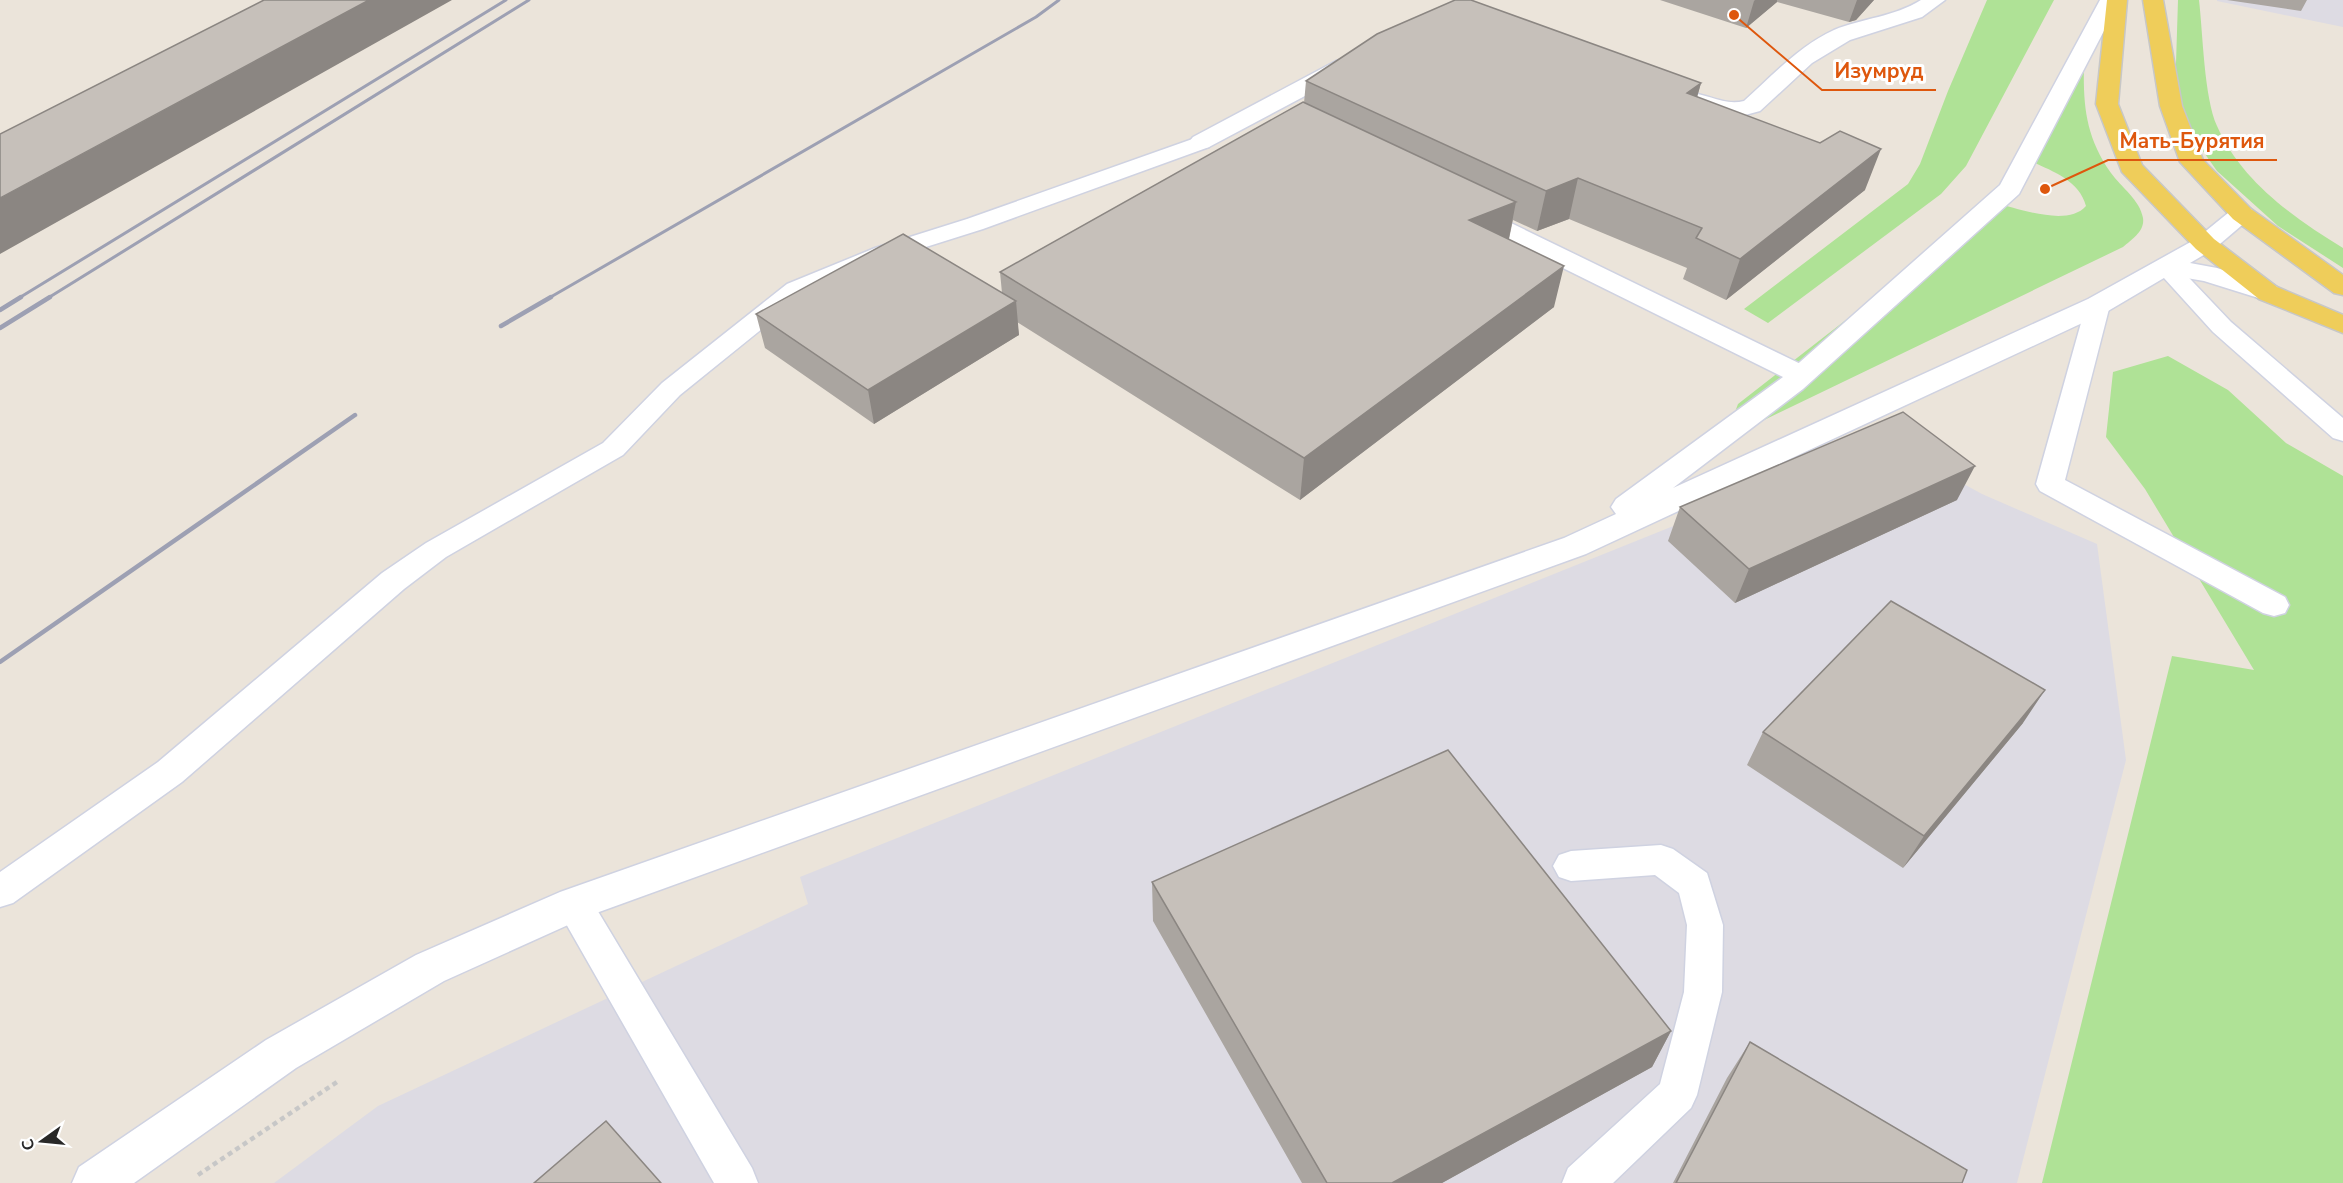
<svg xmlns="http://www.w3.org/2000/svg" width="2343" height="1183" font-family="'Nunito Sans',sans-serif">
	<rect width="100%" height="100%" fill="#ebe4da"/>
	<path fill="#dddbe3" d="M 2217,0 L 2343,0 L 2343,27 L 2217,1 Z
		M 1885,441 L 1982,494 L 2097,544 L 2126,760 L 2017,1183 L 274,1183 L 378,1106 L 808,904 L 800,877 Z"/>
	<path fill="#afe296" d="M 1987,0 L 2054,0 L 1966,166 L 1941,194 L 1768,323 L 1744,309 L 1908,184 L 1920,164 L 1948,91 Z
		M 2178,0 L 2199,0 C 2203,34 2204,97 2217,126 C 2241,181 2294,218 2343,248 L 2343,268 L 2278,226 L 2217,171 L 2186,127 L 2175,95 Z
		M 2084,62 C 2083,104 2085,136 2111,173 C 2121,187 2140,200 2143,218 C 2145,231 2132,239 2123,247 L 1762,421 L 1749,422 L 1735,412 L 1738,404 L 1996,203 C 2019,209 2068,227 2086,206 C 2079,179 2049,170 2026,159 Z
		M 2168,356 L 2228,390 L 2286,443 L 2343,476 L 2343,1183 L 2042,1183 L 2172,656 L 2254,670 L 2145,489 L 2106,437 L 2113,372 Z"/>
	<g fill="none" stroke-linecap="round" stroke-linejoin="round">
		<g stroke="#cfd2e1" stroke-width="3">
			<path id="lane" d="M 1201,136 L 1209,137 L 1212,142 L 1209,147 L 983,229 L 891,258 L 805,294 L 680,395 L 623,455 L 446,557 L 404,589 L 182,782 L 13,903 L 0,907 L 0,872 L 158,762 L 382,573 L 426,543 L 603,443 L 662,383 L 787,284 L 875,248 L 967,219 Z
				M 2166,260 L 2174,262 L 2231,322 L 2343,418 L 2343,441 L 2333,438 L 2213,332 L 2154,267 L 2158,262 Z
				M 2098,298 L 2107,300 L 2110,305 L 2065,480 L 2285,597 L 2289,605 L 2285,613 L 2274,616 L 2263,613 L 2040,491 L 2036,484 L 2086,305 L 2089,300 Z
				M 1661,845 L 1673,849 L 1707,873 L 1723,925 L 1722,992 L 1697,1095 L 1691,1108 L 1613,1183 L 1562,1183 L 1568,1168 L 1660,1084 L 1684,992 L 1687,925 L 1679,893 L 1655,875 L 1571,881 L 1559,877 L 1553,866 L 1559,855 L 1571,851 Z
				M 574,888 L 587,893 L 752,1168 L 758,1183 L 714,1183 L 561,915 L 556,904 L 561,893 Z"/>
		</g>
		<g stroke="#cfd2e1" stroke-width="3">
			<path id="street" d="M 1921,0 L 1945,0 L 1922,17 L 1850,40 L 1812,63 L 1760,111 L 1734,118 L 1706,113 L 1681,104 L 1678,99 L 1681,94 C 1702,89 1721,107 1744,101 C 1772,76 1799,46 1834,30 C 1863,18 1894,17 1921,0 Z
				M 1344,59 L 1352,61 L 1355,66 L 1352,71 L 1209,147 L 1201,149 L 1193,147 L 1189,142 L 1193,137 L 1336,61 Z
				M 1469,204 L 1478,207 L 1811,369 L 1815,375 L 1811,381 L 1801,384 L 1791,381 L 1460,217 L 1456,212 L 1460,207 Z"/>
		</g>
		<g stroke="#cfd2e1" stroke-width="3">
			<path id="secondary" d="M 2100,0 L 2120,0 L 2019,194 L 1803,389 L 1673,488 L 2088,299 L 2196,239 L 2233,209 L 2242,206 L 2251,209 L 2255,214 L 2214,249 L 2190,263 L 2217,268 L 2277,287 L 2281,293 L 2277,299 L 2268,301 L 2204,281 L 2169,275 L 2108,311 L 1586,554 L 588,916 L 444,981 L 296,1068 L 134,1183 L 72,1183 L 79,1167 L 266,1040 L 416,955 L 560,892 L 1564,538 L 1616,514 L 1611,507 L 1616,499 L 1783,377 L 2000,185 Z"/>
		</g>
		<g stroke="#c7c7c7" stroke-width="3">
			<path id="primary" d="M 2107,0 L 2127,0 L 2118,104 L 2142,165 L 2214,239 L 2277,287 L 2343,315 L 2343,333 L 2259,299 L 2196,249 L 2122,172 L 2096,104 Z
				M 2143,0 L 2163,0 L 2182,106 L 2203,160 L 2251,209 L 2343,275 L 2343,295 L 2334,293 L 2233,219 L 2180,162 L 2160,106 Z"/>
		</g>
		<path stroke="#c7c7c7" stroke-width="4.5" stroke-dasharray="5 4" stroke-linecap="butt" d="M 198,1175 L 340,1080"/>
		<use href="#lane" fill="#fff" fill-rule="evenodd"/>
		<use href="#street" fill="#fff" fill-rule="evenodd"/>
		<use href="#secondary" fill="#fff" fill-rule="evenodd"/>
		<use href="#primary" fill="#efcd5a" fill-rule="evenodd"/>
		<path stroke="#9da0b3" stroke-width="3" d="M 19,298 L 506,0
			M 48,298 L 529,0
			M 549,298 L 1036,17 L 1059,0"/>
		<path stroke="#9da0b3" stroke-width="4.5" d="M 0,310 L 21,297
			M 501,326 L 551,297
			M 0,328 L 50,297
			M 0,662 L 355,415"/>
	</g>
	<path fill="#aaa5a0" d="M 1660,0 L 1874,0 L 1856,20 L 1849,22 L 1777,2 L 1746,28 Z
		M 2227,0 L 2307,0 L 2301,11 Z
		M 1306,81 L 1701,83 L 1697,97 L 1865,190 L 1726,300 L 1683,279 L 1687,268 L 1569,219 L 1537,231 L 1513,220 L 1509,239 L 1554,307 L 1300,500 L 1017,322 L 1019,335 L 874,424 L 765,348 L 756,314 L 1002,293 L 1000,272 L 1304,103 Z
		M 1957,500 L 1735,603 L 1668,541 L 1680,507 Z
		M 2023,723 L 1903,868 L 1747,765 L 1763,732 Z
		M 1152,882 L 1671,1031 L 1652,1067 L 1442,1183 L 1302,1183 L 1153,921 Z
		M 1750,1042 L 1962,1183 L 1673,1183 L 1727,1078 Z"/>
	<path fill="#8b8682" d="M 369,0 L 452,0 L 0,254 L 0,198 Z
		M 1755,0 L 1777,0 L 1777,2 L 1746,28 L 1754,1 Z
		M 1857,0 L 1874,0 L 1856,20 L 1849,22 Z
		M 1701,83 L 1690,122 L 1687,93 Z
		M 1881,149 L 1865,190 L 1726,300 L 1740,259 Z
		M 1578,178 L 1569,219 L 1537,231 L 1546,191 Z
		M 1516,202 L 1508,243 L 1469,220 Z
		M 1564,266 L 1554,307 L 1300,500 L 1304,458 Z
		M 1016,301 L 1019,335 L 874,424 L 868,390 Z
		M 1975,466 L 1957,500 L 1735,603 L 1749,569 Z
		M 2045,690 L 2023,723 L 1903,868 L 1924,836 Z
		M 1671,1031 L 1652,1067 L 1442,1183 L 1392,1183 Z"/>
	<path fill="#c6c0ba" stroke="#8b8682" stroke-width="1.5" d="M 264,0 L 369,0 L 0,198 L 0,134 Z
		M 1455,0 L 1471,0 L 1701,83 L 1687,93 L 1820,143 L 1840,131 L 1881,149 L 1740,259 L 1696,238 L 1702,228 L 1578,178 L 1546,191 L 1306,81 L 1377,34 Z
		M 1303,102 L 1516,202 L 1469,220 L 1564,266 L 1304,458 L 1000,272 Z
		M 903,234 L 1016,301 L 868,390 L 756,314 Z
		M 1903,412 L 1975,466 L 1749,569 L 1680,507 Z
		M 1891,601 L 2045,690 L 1924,836 L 1763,732 Z
		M 1448,750 L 1671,1031 L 1392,1183 L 1327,1183 L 1152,882 Z
		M 1750,1042 L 1967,1170 L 1962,1183 L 1676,1183 Z
		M 606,1121 L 661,1183 L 534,1183 Z"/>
	<path fill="none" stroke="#de570d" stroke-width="2" d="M1734 15L1822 90H1936M2045 189L2108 160H2277"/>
	<g fill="#de570d" stroke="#fff" stroke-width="2">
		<circle cx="1734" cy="15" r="6"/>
		<circle cx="2045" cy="189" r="6"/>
	</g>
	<g font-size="21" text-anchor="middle" font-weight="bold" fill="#de570d" stroke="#fff" stroke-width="6" stroke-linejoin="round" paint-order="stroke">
		<text x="1879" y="78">Изумруд</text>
		<text x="2192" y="148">Мать-Бурятия</text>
	</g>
	<g transform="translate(42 1141) rotate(255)" stroke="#ffffff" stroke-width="4.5" paint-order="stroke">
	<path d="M0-4.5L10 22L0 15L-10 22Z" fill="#282828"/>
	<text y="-9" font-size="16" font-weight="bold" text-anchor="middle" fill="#282828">С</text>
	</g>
</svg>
